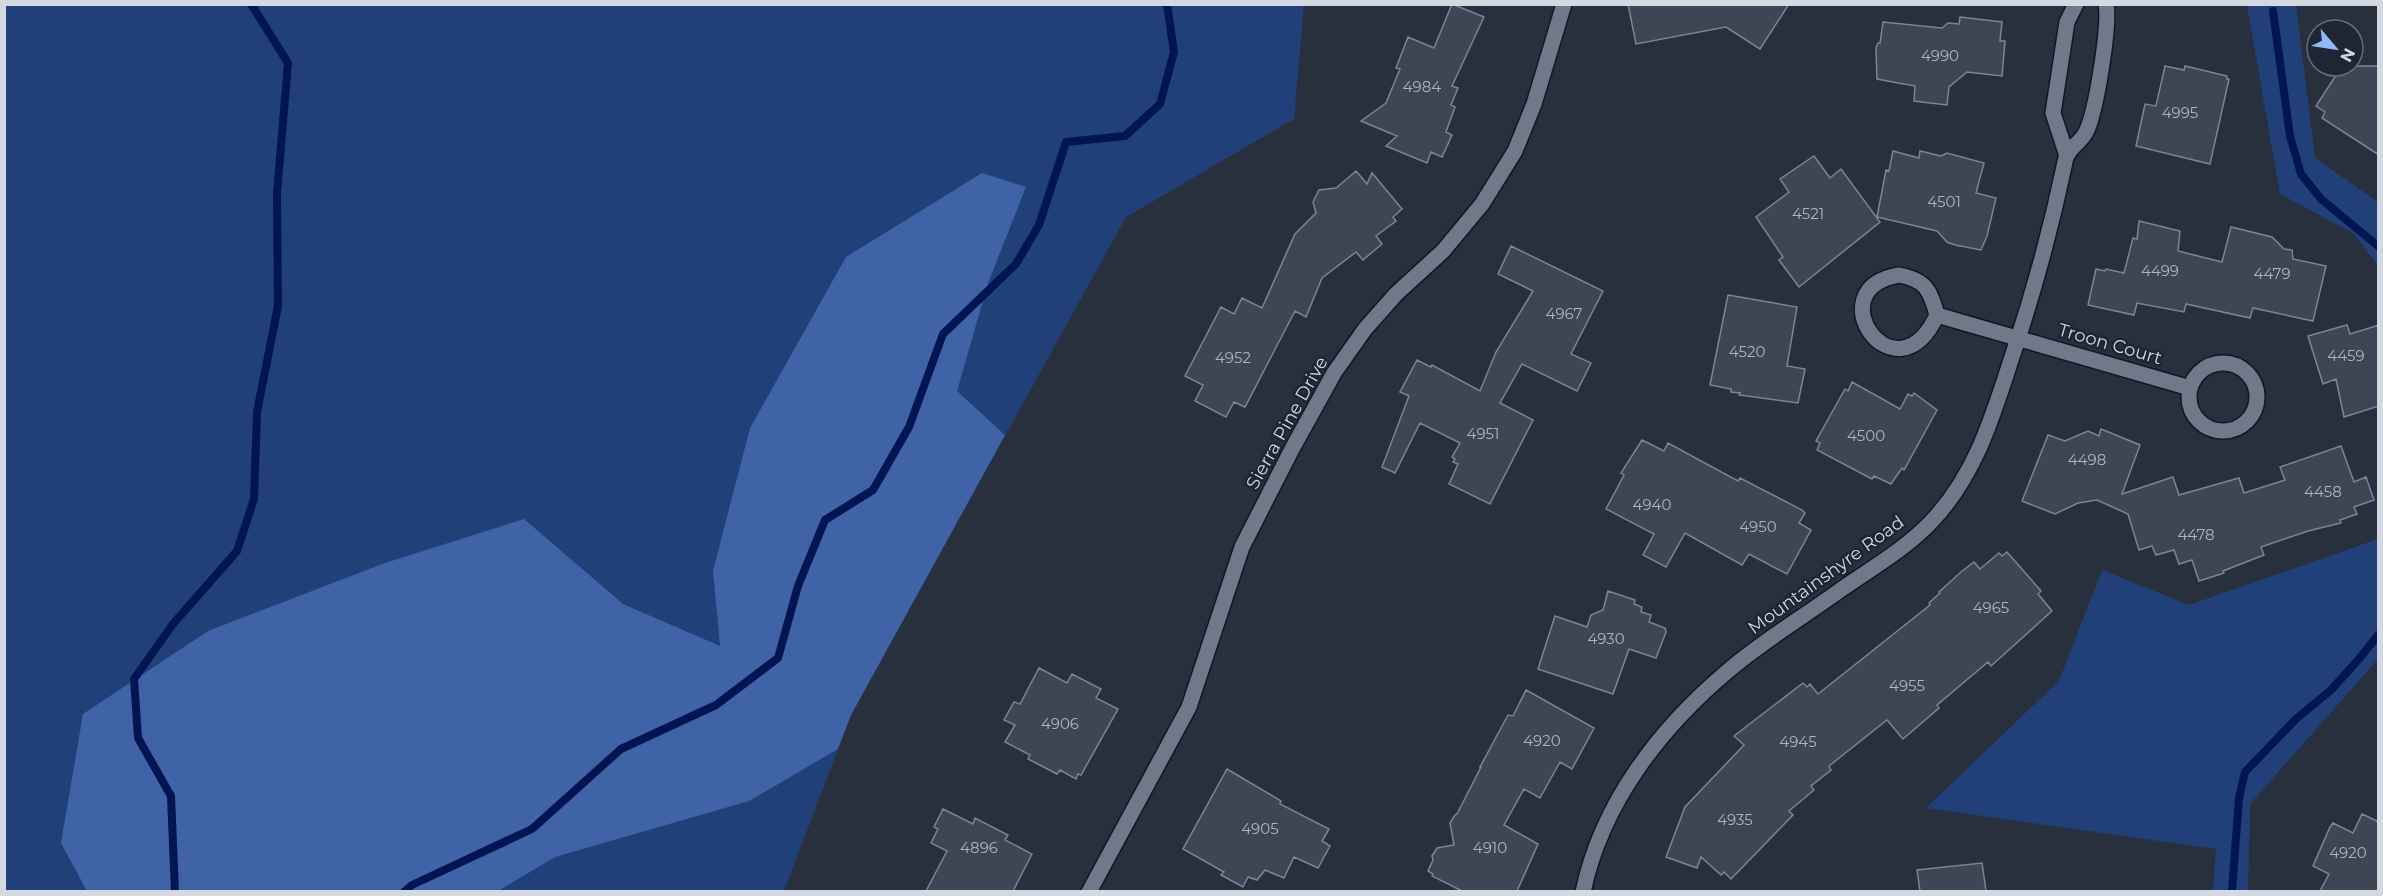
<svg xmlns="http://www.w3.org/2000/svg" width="2383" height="896" font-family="Montserrat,sans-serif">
	<rect width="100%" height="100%" fill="#28303d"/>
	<path fill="#214079" d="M 5,5 L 1304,5 L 1294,119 L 1126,217 L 851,715 L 784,891 L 5,892 Z
		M 2247,5 L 2296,5 L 2315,158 L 2378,202 L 2378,266 L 2353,233 L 2280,194 Z
		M 2378,539 L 2378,659 L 2250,804 L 2248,891 L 2213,891 L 2216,849 L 1926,808 L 2059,681 L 2102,570 L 2189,605 Z"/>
	<path fill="#3f63a6" d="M 982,173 L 1026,187 L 988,283 L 957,391 L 1005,435 L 851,715 L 838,749 L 749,801 L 555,857 L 498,891 L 87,891 L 61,843 L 83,714 L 208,631 L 385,563 L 524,519 L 623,604 L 720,646 L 713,571 L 750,428 L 846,257 Z"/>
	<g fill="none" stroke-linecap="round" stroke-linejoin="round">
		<path stroke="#001551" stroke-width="8" d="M 2273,11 L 2290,136 L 2301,174 L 2321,199 L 2378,246
			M 175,892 L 171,796 L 138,738 L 134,679 L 173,624 L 237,551 L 254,499 L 257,412 L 278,306 L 277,193 L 288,63 L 251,4
			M 404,892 L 412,885 L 532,829 L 621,749 L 716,705 L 778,658 L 798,586 L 825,520 L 873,490 L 909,427 L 943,334 L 1016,264 L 1039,225 L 1066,142 L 1125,136 L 1160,104 L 1174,52 L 1167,4
			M 2232,892 L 2239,798 L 2245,772 L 2296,719 L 2331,690 L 2359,659 L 2378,635"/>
	</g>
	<path fill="#3e4655" stroke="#7b8595" stroke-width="1.5" d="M 1452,4 L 1484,17 L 1452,86 L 1458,88 L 1451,105 L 1455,107 L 1446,132 L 1452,135 L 1442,157 L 1431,152 L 1427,163 L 1386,146 L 1397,136 L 1361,121 L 1386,103 L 1400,69 L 1396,68 L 1408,37 L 1434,48 Z
		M 1628,4 L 1789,4 L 1760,49 L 1726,27 L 1636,44 Z
		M 1960,17 L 2002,22 L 2000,41 L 2005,41 L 2002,76 L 1967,72 L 1949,87 L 1947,105 L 1914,101 L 1915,86 L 1877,79 L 1876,48 L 1878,43 L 1880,43 L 1883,22 L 1942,28 L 1948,23 L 1959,24 Z
		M 2165,66 L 2184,70 L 2185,66 L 2227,76 L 2227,79 L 2229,79 L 2210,164 L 2136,146 L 2145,104 L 2156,106 Z
		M 2342,66 L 2379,66 L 2379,155 L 2322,118 L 2325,112 L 2316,106 Z
		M 1893,151 L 1919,158 L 1920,151 L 1941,156 L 1947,153 L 1984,163 L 1976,193 L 1996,198 L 1987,236 L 1981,250 L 1955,245 L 1947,242 L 1937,231 L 1877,217 L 1886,170 L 1889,171 Z
		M 1814,156 L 1830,178 L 1841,169 L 1880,222 L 1799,287 L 1779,260 L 1783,257 L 1756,217 L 1789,192 L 1780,179 Z
		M 1356,171 L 1367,184 L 1372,173 L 1402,209 L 1393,217 L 1396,221 L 1376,236 L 1382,244 L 1363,260 L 1356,252 L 1322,278 L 1306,317 L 1295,311 L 1245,407 L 1234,402 L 1226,417 L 1195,401 L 1203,385 L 1185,376 L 1221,307 L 1234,314 L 1242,298 L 1262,308 L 1295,234 L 1316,213 L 1313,202 L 1319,190 L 1336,188 Z
		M 2139,221 L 2180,231 L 2178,251 L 2222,262 L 2231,227 L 2272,237 L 2284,249 L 2292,250 L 2293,259 L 2326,266 L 2313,321 L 2253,308 L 2250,318 L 2186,304 L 2184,312 L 2137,303 L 2134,315 L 2088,305 L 2096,269 L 2105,271 L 2106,269 L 2124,273 L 2133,238 L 2137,239 Z
		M 1511,246 L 1603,291 L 1571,354 L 1591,363 L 1577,391 L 1522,364 L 1500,403 L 1533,420 L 1490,504 L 1449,484 L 1458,464 L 1453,462 L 1455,459 L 1452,457 L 1460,443 L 1420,423 L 1395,473 L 1382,467 L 1409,396 L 1400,392 L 1417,360 L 1431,367 L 1432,365 L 1480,391 L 1496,352 L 1533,291 L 1498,274 Z
		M 1728,295 L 1797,307 L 1787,366 L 1805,369 L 1798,403 L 1739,395 L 1740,393 L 1731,392 L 1731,389 L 1710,385 Z
		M 2347,325 L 2350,334 L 2379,325 L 2379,406 L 2344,417 L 2336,379 L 2323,384 L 2308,336 Z
		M 1852,382 L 1900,409 L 1908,394 L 1912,396 L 1914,393 L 1937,410 L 1904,470 L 1902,468 L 1891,484 L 1874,476 L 1872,479 L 1817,450 L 1820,443 L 1816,441 L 1845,389 L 1848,391 Z
		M 2101,429 L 2140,445 L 2122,494 L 2173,477 L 2179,495 L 2239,478 L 2244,493 L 2285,480 L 2280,467 L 2341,446 L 2354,482 L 2366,477 L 2374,500 L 2354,507 L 2357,514 L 2340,520 L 2341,523 L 2308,531 L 2261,547 L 2264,555 L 2223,571 L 2224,573 L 2199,581 L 2192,560 L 2179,564 L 2174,550 L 2156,555 L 2152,546 L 2139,550 L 2128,514 L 2097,500 L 2078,503 L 2055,514 L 2022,501 L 2048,435 L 2065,441 L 2088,431 L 2099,436 Z
		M 1642,440 L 1664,451 L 1668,443 L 1738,481 L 1740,478 L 1802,510 L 1805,513 L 1799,523 L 1811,530 L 1787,574 L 1749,554 L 1742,565 L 1685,533 L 1666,567 L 1643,555 L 1654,534 L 1606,509 L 1624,475 L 1621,473 Z
		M 2007,552 L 2041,591 L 2038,594 L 2052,611 L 1991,666 L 1988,662 L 1937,705 L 1939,708 L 1903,739 L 1887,720 L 1829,766 L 1831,770 L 1811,786 L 1814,790 L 1789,811 L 1793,815 L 1731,879 L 1724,872 L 1721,875 L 1701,857 L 1697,868 L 1666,857 L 1685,807 L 1744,745 L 1734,736 L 1803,683 L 1807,687 L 1810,684 L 1818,694 L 1930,605 L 1929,603 L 1940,593 L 1939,592 L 1961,572 L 1974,562 L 1980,569 L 1999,553 L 2002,556 Z
		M 1608,591 L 1635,600 L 1634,604 L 1642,607 L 1641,612 L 1651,615 L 1649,622 L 1665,628 L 1666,632 L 1656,658 L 1629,649 L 1613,694 L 1538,669 L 1555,616 L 1587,627 L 1591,615 L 1603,610 Z
		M 1039,668 L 1067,683 L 1072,674 L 1101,689 L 1096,698 L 1118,709 L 1081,775 L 1078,774 L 1076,779 L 1060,770 L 1057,774 L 1028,759 L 1030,755 L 1005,742 L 1015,725 L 1004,720 L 1014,702 L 1020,704 Z
		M 1526,690 L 1594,728 L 1572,769 L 1560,762 L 1540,798 L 1524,789 L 1504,825 L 1538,844 L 1517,891 L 1462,891 L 1432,876 L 1433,874 L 1428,871 L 1433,860 L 1432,856 L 1437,848 L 1454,845 L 1450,823 L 1455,815 L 1457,814 L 1481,767 L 1480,767 L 1508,715 L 1513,716 Z
		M 1227,769 L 1281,801 L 1280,804 L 1329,829 L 1322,841 L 1330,846 L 1318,868 L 1294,857 L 1284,878 L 1265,870 L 1257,880 L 1248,877 L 1243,887 L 1221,875 L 1224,872 L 1183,849 Z
		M 943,809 L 973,824 L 975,818 L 1008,835 L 1005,840 L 1032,854 L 1013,891 L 926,891 L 947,851 L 931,843 L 938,829 L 934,827 Z
		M 2362,814 L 2379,822 L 2379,891 L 2320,891 L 2329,874 L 2313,866 L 2330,827 L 2333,823 L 2353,833 Z
		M 1982,863 L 1986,891 L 1920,891 L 1917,870 Z"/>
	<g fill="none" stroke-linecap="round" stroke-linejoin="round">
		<g stroke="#101724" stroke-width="18">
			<path id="street" d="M 2066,153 L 2053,113 L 2067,22 L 2076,4
				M 1899,275 C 1926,280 1930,290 1937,315 C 1896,404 1815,289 1899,275 Z
				M 1937,315 L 2190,388
				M2189 397a34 34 0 1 1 68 0a34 34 0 1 1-68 0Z
				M 1089,892 L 1189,707 L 1242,547 L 1292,449 L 1334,373 L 1365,329 L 1396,294 L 1443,251 L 1482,204 L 1515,151 L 1534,104 L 1564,4
				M 1583,892 C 1602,802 1661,727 1729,670 C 1763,641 1803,617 1839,591 C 1869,570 1904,550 1930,523 C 1974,478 1992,419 2011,360 C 2033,295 2051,229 2065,162 C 2067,148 2080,144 2086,132 C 2096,113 2110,25 2106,4"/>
		</g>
		<use href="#street" stroke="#6f7989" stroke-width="15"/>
	</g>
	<g text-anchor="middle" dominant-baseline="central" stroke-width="5" stroke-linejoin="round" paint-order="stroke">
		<g font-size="15" fill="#aeb4be">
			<text x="1940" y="55">4990</text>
			<text x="1422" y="86">4984</text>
			<text x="2180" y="112">4995</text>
			<text x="1944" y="201">4501</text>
			<text x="1808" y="213">4521</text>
			<text x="2160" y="270">4499</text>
			<text x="2272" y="273">4479</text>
			<text x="1564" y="313">4967</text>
			<text x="1747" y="351">4520</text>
			<text x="2346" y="355">4459</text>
			<text x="1233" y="357">4952</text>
			<text x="1483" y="433">4951</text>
			<text x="1866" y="435">4500</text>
			<text x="2087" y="459">4498</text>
			<text x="2323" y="491">4458</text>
			<text x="1652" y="504">4940</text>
			<text x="1758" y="526">4950</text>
			<text x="2196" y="534">4478</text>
			<text x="1991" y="607">4965</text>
			<text x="1606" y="638">4930</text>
			<text x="1907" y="685">4955</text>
			<text x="1060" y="723">4906</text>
			<text x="1542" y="740">4920</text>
			<text x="1798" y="741">4945</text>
			<text x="1735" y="819">4935</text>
			<text x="1260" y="828">4905</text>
			<text x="979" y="847">4896</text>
			<text x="1490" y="847">4910</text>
			<text x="2348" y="852">4920</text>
		</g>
		<g font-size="18" fill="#d3d8e1" stroke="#1e2633">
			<text transform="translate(2110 344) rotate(16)">Troon Court</text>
			<text transform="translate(1287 423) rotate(-61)">Sierra Pine Drive</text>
			<text transform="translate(1826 575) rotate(-36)">Mountainshyre Road</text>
		</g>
	</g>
	<rect width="2383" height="896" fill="none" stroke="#d3d8e1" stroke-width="12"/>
	<g transform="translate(2335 48) rotate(119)"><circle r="28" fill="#1e2633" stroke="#666d79" stroke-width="1.5"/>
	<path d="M0-4.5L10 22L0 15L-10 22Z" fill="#91b8fd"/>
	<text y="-9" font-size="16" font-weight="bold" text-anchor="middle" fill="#d3d8e1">N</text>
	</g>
</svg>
